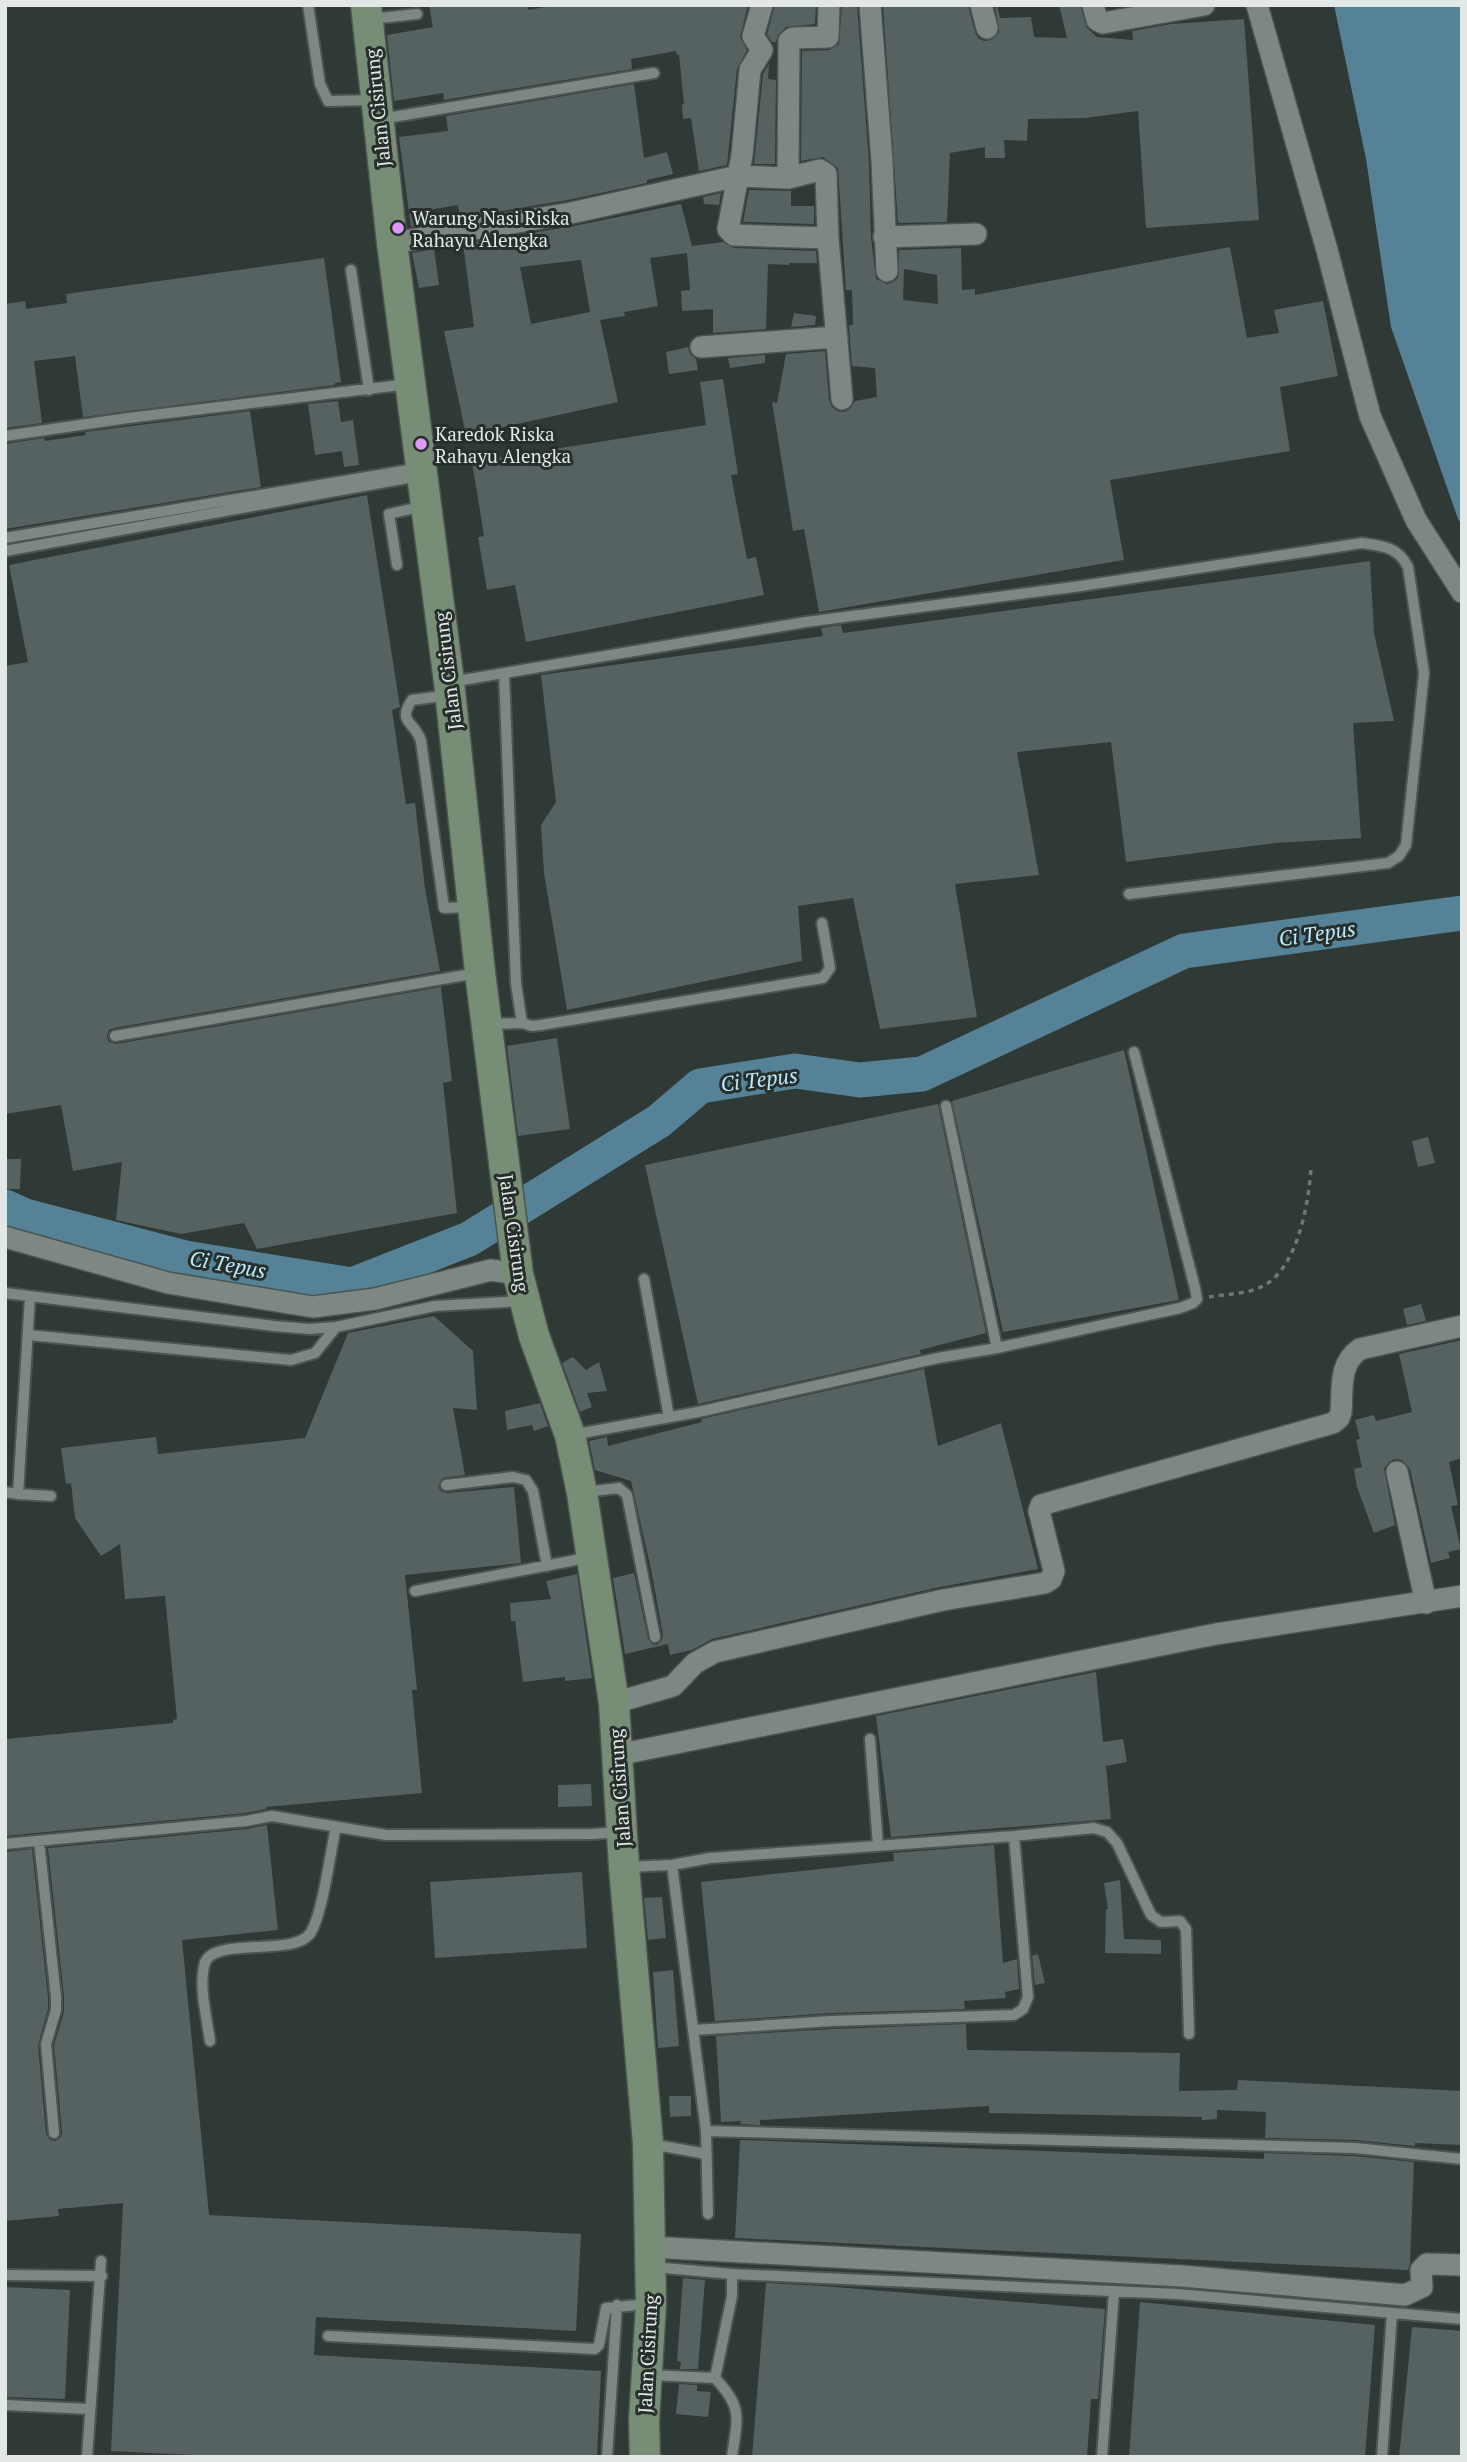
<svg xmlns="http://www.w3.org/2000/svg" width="1467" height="2462" font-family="'PT Serif',serif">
	<rect width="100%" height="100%" fill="#2f3935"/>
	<path fill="#558296" d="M 1334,5 L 1462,5 L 1462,525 L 1458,519 L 1391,327 L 1366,159 Z"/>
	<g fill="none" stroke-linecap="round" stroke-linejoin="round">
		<path stroke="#558296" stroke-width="35" d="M 5,1207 L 25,1216 L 185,1258 L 352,1285 L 469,1239 L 659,1121 L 700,1086 L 795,1071 L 860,1080 L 922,1074 L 1184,951 L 1462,913"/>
	</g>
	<path fill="#566161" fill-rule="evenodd" d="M 429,5 L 528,5 L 528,10 L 557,5 L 748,5 L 740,37 L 747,50 L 737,69 L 727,165 L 699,171 L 691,118 L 683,119 L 682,104 L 684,104 L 679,55 L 677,55 L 676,51 L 631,59 L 632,69 L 444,100 L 443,93 L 394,101 L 387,35 L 433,27 Z
		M 775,5 L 816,5 L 815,24 L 786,27 L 778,35 L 776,42 L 772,42 L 767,34 Z
		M 842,5 L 857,5 L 869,162 L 871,238 L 876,279 L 887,284 L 893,282 L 898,278 L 899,250 L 961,248 L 962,290 L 975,289 L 975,295 L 1230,247 L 1247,338 L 1279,333 L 1274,310 L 1323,301 L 1338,376 L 1280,387 L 1290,451 L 1110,480 L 1124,560 L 819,612 L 804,529 L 793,531 L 772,402 L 777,403 L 786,354 L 825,351 L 829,400 L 832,407 L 837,411 L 844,412 L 850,409 L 855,401 L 877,397 L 875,368 L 852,366 L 849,325 L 853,325 L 852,290 L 846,290 L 838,168 L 823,157 L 801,161 L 802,51 L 829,50 L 839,44 ZM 904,269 L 937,275 L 938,304 L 903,300 Z
		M 883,5 L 968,5 L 975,32 L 978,38 L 984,41 L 991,40 L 999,32 L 995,5 L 997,5 L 1000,18 L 1031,17 L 1034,37 L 1067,38 L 1059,5 L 1080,5 L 1087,28 L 1097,37 L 1133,40 L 1132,31 L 1171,24 L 1244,19 L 1259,220 L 1146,228 L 1138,111 L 1085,118 L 1028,119 L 1027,141 L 1004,140 L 1005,158 L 985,158 L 985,147 L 950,153 L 947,222 L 898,223 Z
		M 769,64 L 768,79 L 776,80 L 775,164 L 754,164 L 763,74 Z
		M 634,84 L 644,158 L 667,152 L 673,174 L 647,180 L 647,183 L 568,200 L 460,218 L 458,205 L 429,210 L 431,223 L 411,227 L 399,137 L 448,131 L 446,116 Z
		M 749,190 L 791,191 L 791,206 L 814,206 L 814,224 L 743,222 Z
		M 721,193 L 719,205 L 704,204 L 703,197 Z
		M 681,204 L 692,246 L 723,242 L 734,248 L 816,251 L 817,263 L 789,263 L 789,265 L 768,264 L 766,329 L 713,333 L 713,309 L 682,311 L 681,291 L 690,290 L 687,253 L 650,258 L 658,306 L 624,312 L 625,316 L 600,320 L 618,402 L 466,435 L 444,331 L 474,327 L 463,244 L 574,226 ZM 581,260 L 590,312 L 531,324 L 520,267 Z
		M 434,249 L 439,285 L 419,288 L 412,253 Z
		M 324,258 L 341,382 L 335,383 L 335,385 L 83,417 L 75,356 L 34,361 L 42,423 L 5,428 L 5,304 L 25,301 L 26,309 L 67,303 L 66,294 Z
		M 794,313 L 816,316 L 815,325 L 791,327 Z
		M 688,347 L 690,354 L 696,359 L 698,370 L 669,374 L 666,352 Z
		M 765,355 L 765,363 L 730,368 L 728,358 Z
		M 723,379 L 738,474 L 731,475 L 747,559 L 756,557 L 764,595 L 526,642 L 515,585 L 487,590 L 478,537 L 484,536 L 472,462 L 706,425 L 700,382 Z
		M 338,401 L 341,422 L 353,420 L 359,465 L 344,467 L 342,451 L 315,455 L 308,404 Z
		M 250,411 L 261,487 L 5,529 L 5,444 L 44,438 L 45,441 L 86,435 L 85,432 Z
		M 367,495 L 400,707 L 392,710 L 406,804 L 415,803 L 425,888 L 440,971 L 114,1028 L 109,1030 L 107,1037 L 109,1042 L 116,1044 L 441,987 L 452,1081 L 443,1083 L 457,1213 L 257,1249 L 244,1223 L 181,1234 L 116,1220 L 122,1162 L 73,1171 L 61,1105 L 5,1114 L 5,666 L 28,662 L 9,565 Z
		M 1370,561 L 1374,633 L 1394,721 L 1353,723 L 1361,838 L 1275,843 L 1126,862 L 1111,742 L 1017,752 L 1039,875 L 955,884 L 977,1017 L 880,1029 L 853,898 L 798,906 L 802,961 L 567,1010 L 544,873 L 541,825 L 556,802 L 541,675 L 823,636 L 821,628 L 841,625 L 843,633 Z
		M 557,1038 L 570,1129 L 518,1136 L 507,1046 Z
		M 1124,1050 L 1179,1300 L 1003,1332 L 952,1101 Z
		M 938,1104 L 986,1333 L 920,1350 L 921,1354 L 698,1404 L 645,1165 Z
		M 1428,1137 L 1435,1163 L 1418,1167 L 1412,1141 Z
		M 5,1159 L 21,1159 L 20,1189 L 5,1189 Z
		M 1421,1304 L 1426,1321 L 1407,1325 L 1403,1309 Z
		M 434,1316 L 473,1351 L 477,1410 L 453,1408 L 465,1475 L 442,1478 L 438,1487 L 442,1492 L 447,1493 L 514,1487 L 521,1563 L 405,1575 L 417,1690 L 412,1690 L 422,1793 L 266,1807 L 266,1809 L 245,1813 L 5,1836 L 5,1739 L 173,1723 L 173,1720 L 177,1719 L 165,1596 L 125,1599 L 120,1544 L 101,1556 L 75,1518 L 71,1483 L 66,1484 L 61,1448 L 156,1437 L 158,1454 L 305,1438 L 348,1333 Z
		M 1462,1340 L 1462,1458 L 1449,1462 L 1458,1505 L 1451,1506 L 1461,1549 L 1448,1552 L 1450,1558 L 1431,1563 L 1410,1469 L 1402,1460 L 1394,1459 L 1388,1463 L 1384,1469 L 1395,1525 L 1374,1533 L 1357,1487 L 1354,1469 L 1362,1467 L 1356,1440 L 1360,1439 L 1355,1420 L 1374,1415 L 1376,1421 L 1412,1412 L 1399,1354 Z
		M 573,1357 L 586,1370 L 599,1362 L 607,1391 L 587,1393 L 592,1407 L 580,1412 L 562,1363 Z
		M 924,1369 L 938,1446 L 1001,1423 L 1038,1569 L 940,1587 L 712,1639 L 692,1650 L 670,1655 L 668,1644 L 625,1654 L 613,1578 L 634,1573 L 648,1639 L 652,1644 L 657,1645 L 662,1640 L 663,1635 L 651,1569 L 631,1481 L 595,1470 L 589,1441 L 607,1437 L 608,1446 L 702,1422 L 701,1419 Z
		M 540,1403 L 548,1426 L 534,1431 L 532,1425 L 507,1430 L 505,1411 Z
		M 577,1574 L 592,1678 L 565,1681 L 565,1677 L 523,1682 L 515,1621 L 511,1621 L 510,1603 L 551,1599 L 546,1581 Z
		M 1096,1672 L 1103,1742 L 1123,1739 L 1127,1762 L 1106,1766 L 1111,1819 L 891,1837 L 876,1716 Z
		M 591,1784 L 592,1806 L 558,1807 L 558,1785 Z
		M 267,1825 L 278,1930 L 182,1940 L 209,2215 L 581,2234 L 576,2331 L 316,2317 L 314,2355 L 601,2371 L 597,2457 L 232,2457 L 111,2451 L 123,2203 L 58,2209 L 59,2216 L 5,2221 L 5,1852 L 32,1849 L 48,1997 L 48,2009 L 38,2045 L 46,2134 L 50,2140 L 55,2141 L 61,2137 L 62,2132 L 54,2045 L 64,2012 L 64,1997 L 48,1848 L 247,1829 Z
		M 994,1845 L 1003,1963 L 1017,1959 L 1019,1989 L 1005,1992 L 1006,1998 L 964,2001 L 965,2009 L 832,2013 L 715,2021 L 701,1882 L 894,1861 L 893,1853 Z
		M 582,1872 L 587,1948 L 435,1958 L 430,1882 Z
		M 1120,1880 L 1124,1939 L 1161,1940 L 1161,1954 L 1105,1953 L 1106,1909 L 1108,1909 L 1104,1883 Z
		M 662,1897 L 666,1938 L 648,1940 L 644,1898 Z
		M 1038,1954 L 1045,1983 L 1035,1985 L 1032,1956 Z
		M 673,1970 L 679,2046 L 658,2048 L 653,1972 Z
		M 966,2024 L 967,2050 L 1180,2053 L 1179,2091 L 1237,2090 L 1238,2080 L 1462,2091 L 1462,2145 L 1415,2143 L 1415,2146 L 1355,2140 L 1265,2138 L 1266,2112 L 1217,2110 L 1217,2119 L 1202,2120 L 1202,2117 L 989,2113 L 989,2106 L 760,2120 L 760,2125 L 740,2124 L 741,2121 L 721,2122 L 716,2036 L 832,2029 Z
		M 669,2096 L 691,2096 L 691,2116 L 670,2117 Z
		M 740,2140 L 1264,2159 L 1264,2153 L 1354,2156 L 1414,2162 L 1410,2263 L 1408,2270 L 735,2238 Z
		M 683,2278 L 705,2280 L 698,2369 L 680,2369 L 681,2362 L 677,2361 Z
		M 766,2283 L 823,2286 L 1105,2309 L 1098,2399 L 1091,2399 L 1087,2457 L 752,2457 Z
		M 5,2287 L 70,2290 L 65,2399 L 5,2397 Z
		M 1140,2302 L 1375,2325 L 1365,2457 L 1129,2457 Z
		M 1412,2327 L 1462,2331 L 1462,2457 L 1399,2457 Z
		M 679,2384 L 697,2385 L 697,2391 L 711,2392 L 708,2417 L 676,2414 Z"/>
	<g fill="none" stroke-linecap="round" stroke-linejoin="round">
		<g stroke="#4c5450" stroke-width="14">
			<path id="lane" d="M 308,5 L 320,84 L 328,101 L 374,100
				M 371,19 L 417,14
				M 381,119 L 654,73
				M 351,270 L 369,390
				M 5,436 L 128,418 L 409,384
				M 5,538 L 420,468
				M 5,551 L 419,476
				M 397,565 L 389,514 L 424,506
				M 504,673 L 516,984 L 522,1023 L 532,1026 L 541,1025 L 823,978 L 830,968 L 822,923
				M 451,682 L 806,622 L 1081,586 L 1362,543 C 1383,546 1398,547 1408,567 L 1424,673 L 1406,845 L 1399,856 L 1388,863 L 1129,894
				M 449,695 L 412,700 C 396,723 416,722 421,741 L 444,908 L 470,907
				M 490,1024 L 522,1023
				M 115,1036 L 477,973
				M 946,1106 L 997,1348
				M 644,1279 L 669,1417
				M 5,1293 L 274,1326 L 309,1329 L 336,1327 L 435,1306 L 521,1301
				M 28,1335 L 291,1360 L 315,1353 L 336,1327
				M 571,1435 L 698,1412 L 938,1358 L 997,1348 L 1180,1308 L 1193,1303 L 1197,1299 L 1195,1288 L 1134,1052
				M 446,1485 L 513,1477 L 526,1480 L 533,1491 L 547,1566
				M 5,1492 L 18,1494 L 30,1296
				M 585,1492 L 619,1488 L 627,1495 L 655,1637
				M 18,1494 L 51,1496
				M 415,1591 L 591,1557
				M 870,1739 L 878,1846
				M 39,1841 L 56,1997 L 56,2010 L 46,2044 L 54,2133
				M 5,1844 L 246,1821 L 272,1816 L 386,1835 L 593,1834 L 619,1832
				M 672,1865 L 706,2131 L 708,2214
				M 626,1867 L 672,1865 L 710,1858 L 1014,1836 L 1094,1828 L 1107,1832 L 1117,1843 L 1151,1915 L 1161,1922 L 1180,1921 L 1186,1929 L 1189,2034
				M 694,2030 L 832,2021 L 1014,2015 L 1023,2009 L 1028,1997 L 1014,1836
				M 210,2041 C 207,2018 199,1989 204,1966 C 209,1934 296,1959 311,1932 C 323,1912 330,1853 336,1827
				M 706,2131 L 1355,2148 L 1462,2159
				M 651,2144 L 707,2154
				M 653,2267 L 732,2274
				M 5,2275 L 102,2276
				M 328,2336 L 595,2349 L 599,2345 L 606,2308 L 648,2304
				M 649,2375 L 715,2378 L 732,2296 L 732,2274 L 1177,2294 L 1462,2319
				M 715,2378 C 744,2409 737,2418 732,2457
				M 5,2405 L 89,2409
				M 87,2457 L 101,2261
				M 607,2457 L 617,2305
				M 1102,2457 L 1114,2291
				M 1382,2457 L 1392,2313"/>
		</g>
		<g stroke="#4c5450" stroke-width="24">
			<path id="street" d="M 762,5 L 753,36 L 762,50 L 750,70 L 742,155 L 728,229 L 734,235 L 828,238
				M 870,5 L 882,161 L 887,271
				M 981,5 L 987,28
				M 1093,5 L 1097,20 L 1103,23 L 1204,5
				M 1257,5 L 1327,250 L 1370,416 L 1416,520 L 1462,592
				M 788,178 L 820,170 L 826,174 L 828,238 L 842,399
				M 884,237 L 976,234
				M 392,243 L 571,213 L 738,176 L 788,178 L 789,41 L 793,38 L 828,37 L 829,5
				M 701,347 L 837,337
				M 5,1237 L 168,1283 L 313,1307 L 375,1299 L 491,1270 L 518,1274
				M 1397,1472 L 1426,1603
				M 614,1703 L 673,1686 L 695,1663 L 715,1652 L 943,1600 L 1045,1583 L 1051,1579 L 1054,1571 L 1039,1511 L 1041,1505 L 1333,1423 L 1339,1418 L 1341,1412 C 1343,1389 1338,1364 1360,1349 L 1462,1326
				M 617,1755 L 1216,1634 L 1462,1596
				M 650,2247 L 1182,2276 L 1405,2295 L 1422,2287 L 1421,2270 L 1427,2264 L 1462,2265"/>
		</g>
		<g stroke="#4c5450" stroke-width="33">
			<path id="secondary" d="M 366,5 L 392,243 L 449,682 L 480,972 L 518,1274 L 534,1336 L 570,1435 L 582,1493 L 614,1703 L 624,1867 L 648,2143 L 651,2304 L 644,2421 L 645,2457"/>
		</g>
		<path stroke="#707875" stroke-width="3.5" stroke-dasharray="5 5" stroke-linecap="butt" d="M 1209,1297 C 1226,1294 1248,1294 1263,1286 C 1298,1268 1309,1202 1311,1167"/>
		<use href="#lane" stroke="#7d8783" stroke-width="10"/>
		<use href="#street" stroke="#7d8783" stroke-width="21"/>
		<use href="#secondary" stroke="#778d76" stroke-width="30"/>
	</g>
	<g fill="#dd99f3" stroke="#262f2b" stroke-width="2.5">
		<circle cx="398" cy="228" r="7"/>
		<circle cx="421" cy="444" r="7"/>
	</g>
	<g text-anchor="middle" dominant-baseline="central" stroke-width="6" stroke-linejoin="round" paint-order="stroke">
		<g font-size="19" fill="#e2e8e5" stroke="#262f2b">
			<text transform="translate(377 108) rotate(-96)">Jalan Cisirung</text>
			<text transform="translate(447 671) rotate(-97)">Jalan Cisirung</text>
			<text transform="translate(515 1233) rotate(82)">Jalan Cisirung</text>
			<text transform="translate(619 1788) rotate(-94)">Jalan Cisirung</text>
			<text transform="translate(647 2354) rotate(-87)">Jalan Cisirung</text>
		</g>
		<g font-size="19" fill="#e2e8e5" stroke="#262f2b" text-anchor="start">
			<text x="412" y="217">Warung Nasi Riska<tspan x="412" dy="22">Rahayu Alengka</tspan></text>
			<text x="435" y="433">Karedok Riska<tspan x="435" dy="22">Rahayu Alengka</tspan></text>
		</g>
		<g font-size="21" font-style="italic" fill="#bce8fc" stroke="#262f2b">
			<text transform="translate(1317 933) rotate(-8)">Ci Tepus</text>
			<text transform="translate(759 1079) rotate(-7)">Ci Tepus</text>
			<text transform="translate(228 1264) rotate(10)">Ci Tepus</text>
		</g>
	</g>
	<rect width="1467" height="2462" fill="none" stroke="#e2e8e5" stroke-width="14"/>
</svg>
